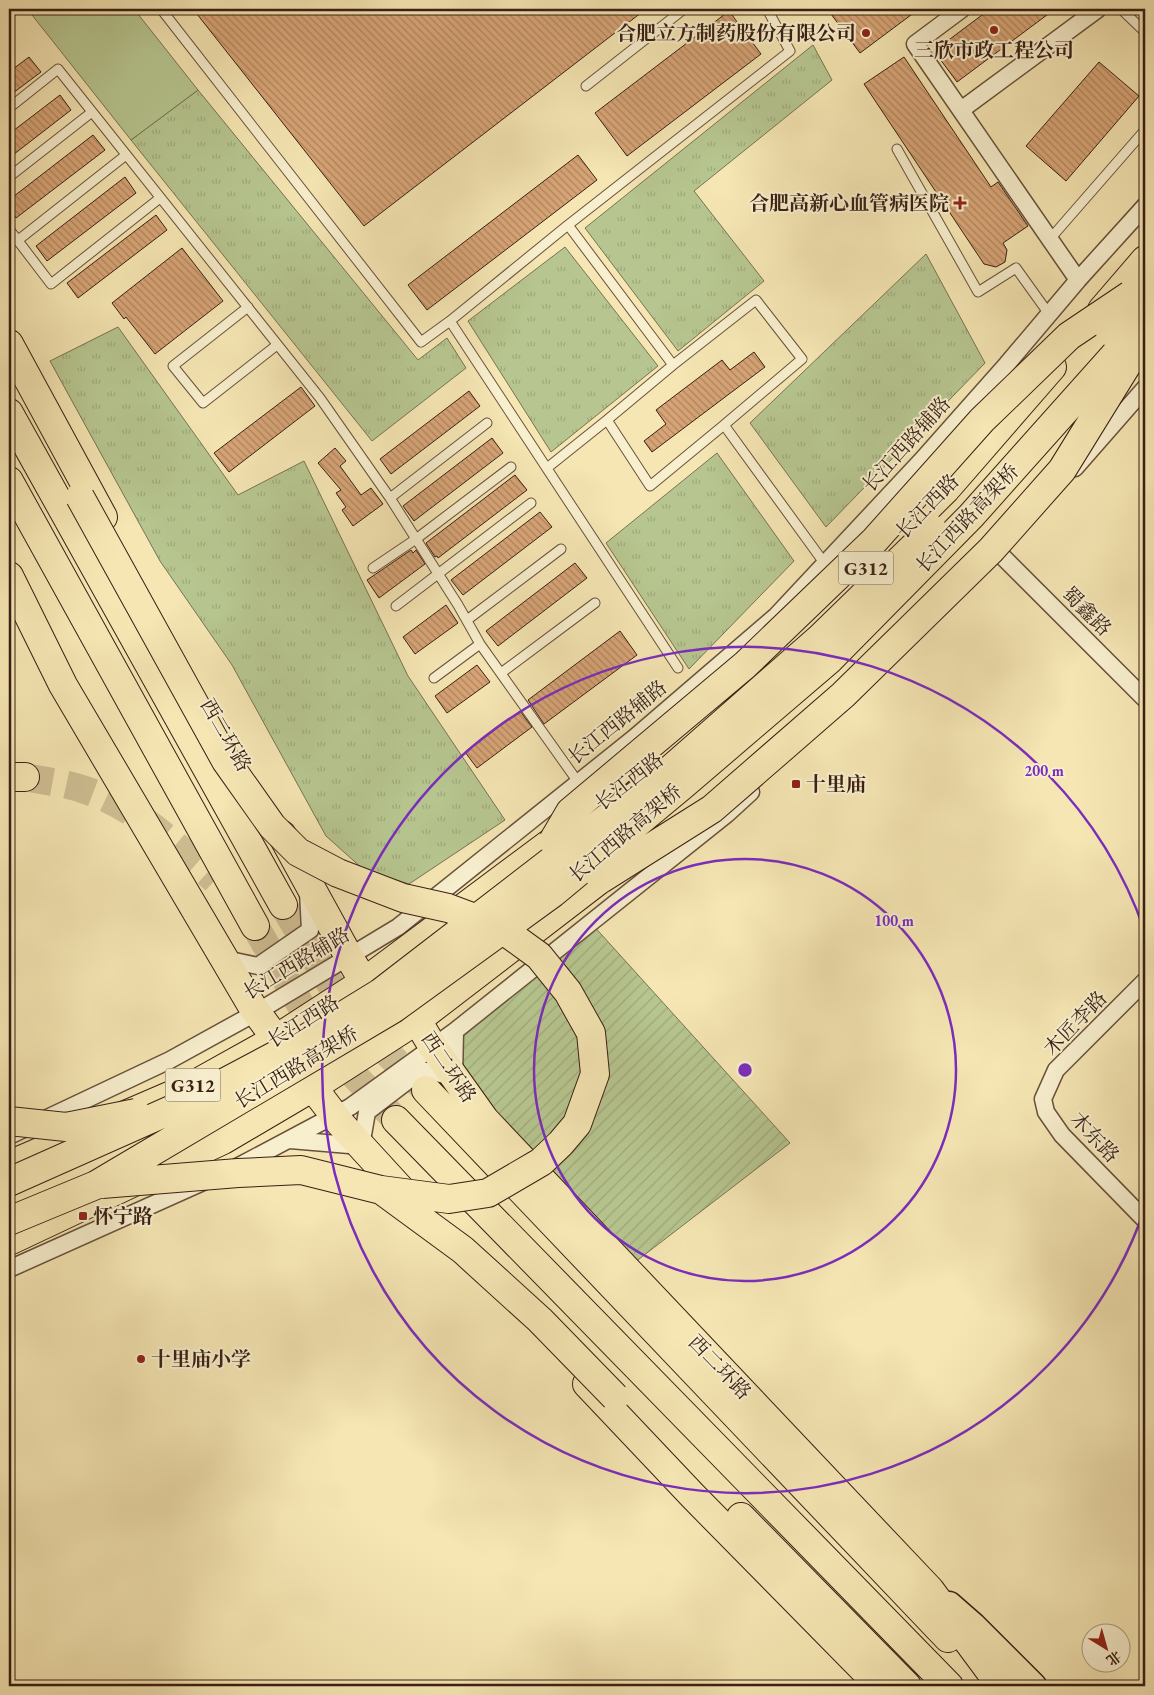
<svg xmlns="http://www.w3.org/2000/svg" width="1154" height="1695" font-family="'EB Garamond','Noto Serif SC',serif">
	<defs>
		<pattern id="grass-tufts" width="24" height="20" patternUnits="userSpaceOnUse" patternTransform="scale(1.25)"><rect width="24" height="20" fill="#b7c690"/><path d="M3 7l-1-3M5 7V3M7 7l1-3M15 17l-1-3M17 17v-4M19 17l1-3" fill="none" stroke="#9eaa7b"/></pattern>
		<pattern id="garden-furrows" width="10" height="10" patternUnits="userSpaceOnUse" patternTransform="scale(1.25)"><rect width="10" height="10" fill="#b7c690"/><path d="M-1 1l2-2M0 10L10 0M9 11l2-2" fill="none" stroke="#9eaa7b"/></pattern>
		<pattern id="building-back-hatch" width="6" height="6" patternUnits="userSpaceOnUse" patternTransform="scale(1.25)"><rect width="6" height="6" fill="#d7a476"/><path d="M-1 5l2 2M0 0l6 6M5-1l2 2" fill="none" stroke="#af8560"/></pattern>
	</defs>
	<rect width="100%" height="100%" fill="#f5e6b3"/>
	<filter id="stains"><feTurbulence type="fractalNoise" baseFrequency=".004" numOctaves="4"/><feColorMatrix values="0 0 0 0 .2 0 0 0 0 .09 0 0 0 0 .02 0 0 0 .5 -.17"/></filter>
	<radialGradient id="worn" r=".72"><stop offset=".6" stop-color="#630" stop-opacity="0"/><stop offset="1" stop-color="#630" stop-opacity=".3"/></radialGradient>
	<path fill="url(#grass-tufts)" stroke="#787252" d="M 813,45 L 832,80 L 694,191 L 764,281 L 678,351 L 585,228 Z
		M 198,90 L 418,360 L 447,338 L 466,368 L 372,441 L 131,140 Z
		M 565,247 L 658,366 L 551,452 L 468,321 Z
		M 926,254 L 985,363 L 826,527 L 750,423 Z
		M 118,327 L 238,495 L 304,461 L 408,676 L 505,820 L 409,884 L 364,870 L 326,836 L 232,665 L 160,561 L 50,361 Z
		M 717,453 L 794,561 L 689,669 L 606,543 Z"/>
	<path fill="url(#garden-furrows)" stroke="#787252" d="M 591,923 L 790,1143 L 626,1269 L 454,1077 L 455,1031 Z"/>
	<path fill="#b7c690" stroke="#787252" d="M 40,9 L 134,9 L 198,90 L 131,140 L 32,15 Z"/>
	<path fill="url(#building-back-hatch)" stroke="#391f14" d="M 193,9 L 646,9 L 364,226 Z
		M 838,9 L 919,9 L 860,53 L 831,14 Z
		M 990,9 L 1055,9 L 957,82 L 934,51 Z
		M 729,11 L 761,54 L 627,156 L 595,113 Z
		M 29,57 L 41,72 L 9,96 L 9,72 Z
		M 904,57 L 991,187 L 998,182 L 1028,226 L 1003,243 L 1007,250 L 1005,262 L 996,267 L 984,264 L 864,84 Z
		M 1099,62 L 1139,96 L 1066,181 L 1026,146 Z
		M 60,95 L 71,110 L 9,158 L 9,134 Z
		M 93,135 L 105,150 L 16,218 L 9,208 L 9,200 Z
		M 578,155 L 597,180 L 427,310 L 408,285 Z
		M 125,177 L 136,193 L 47,261 L 36,246 Z
		M 156,215 L 167,230 L 78,298 L 67,283 Z
		M 182,248 L 223,301 L 155,354 L 126,317 L 124,319 L 112,303 Z
		M 754,352 L 765,367 L 652,452 L 644,441 L 666,424 L 656,410 L 722,360 L 730,370 Z
		M 301,387 L 315,406 L 229,472 L 214,453 Z
		M 469,391 L 480,406 L 391,474 L 380,459 Z
		M 492,438 L 503,453 L 414,521 L 403,506 Z
		M 335,448 L 346,461 L 340,466 L 361,495 L 371,488 L 383,504 L 353,526 L 342,510 L 346,507 L 336,493 L 341,490 L 318,463 Z
		M 515,475 L 527,490 L 438,558 L 437,556 L 435,557 L 426,543 Z
		M 540,512 L 552,527 L 463,595 L 451,580 Z
		M 411,550 L 413,553 L 416,550 L 425,564 L 379,598 L 367,580 Z
		M 575,563 L 587,578 L 498,646 L 486,631 Z
		M 446,605 L 458,623 L 415,654 L 403,637 Z
		M 620,631 L 637,655 L 544,724 L 528,700 Z
		M 477,665 L 490,682 L 447,713 L 435,696 Z
		M 520,711 L 532,727 L 477,768 L 465,752 Z"/>
	<g fill="none" stroke-linecap="round" stroke-linejoin="round">
		<path stroke="#cfbe93" stroke-width="28" stroke-dasharray="28 14" stroke-linecap="butt" d="M 25,777 C 44,781 66,783 85,790 C 136,807 176,845 215,880
			M 283,905 L 329,982 L 367,1034 L 425,1089
			M 255,926 L 300,1004 L 336,1056 L 396,1120"/>
		<g stroke="#68513c" stroke-width="11">
			<path id="service" d="M 161,9 L 421,342 L 450,321 L 678,668
				M 767,9 L 790,51 L 568,225 L 673,365 L 756,300 L 802,359 L 724,425 L 825,564
				M 1121,9 L 1145,32
				M 9,13 L 15,9
				M 586,86 L 684,9
				M 9,108 L 58,69 L 320,398 L 390,498 L 458,605 L 480,644 L 578,782
				M 897,149 L 978,292 L 1016,268 L 1049,314
				M 9,177 L 92,112
				M 9,229 L 51,284 L 160,198
				M 1050,239 L 1145,130
				M 17,241 L 126,155
				M 248,307 L 173,366 L 203,403 L 277,345
				M 450,321 L 568,225
				M 673,365 L 607,420 L 650,486 L 724,425
				M 547,468 L 607,420
				M 390,498 L 487,423
				M 373,568 L 416,539 L 511,467
				M 396,606 L 531,503
				M 467,620 L 561,549
				M 501,673 L 595,603
				M 434,678 L 480,644"/>
		</g>
		<g stroke="#68513c" stroke-width="19">
			<path id="minor" d="M 962,9 L 915,44 L 1078,280
				M 961,110 L 1098,9
				M 1075,468 L 1145,388
				M 1000,554 L 1145,699
				M 225,959 L 258,966 L 310,930 L 308,892
				M 1145,981 L 1056,1070 L 1043,1099 L 1046,1112 L 1062,1135 L 1145,1220
				M 9,1136 L 170,1060 L 257,1012 L 398,927 L 634,738 L 776,616 L 921,461 L 1007,364 L 1078,280 L 1145,206
				M 290,1140 L 361,1146 L 367,1112 L 422,1070 L 454,1077 L 455,1031
				M 237,1167 L 350,1107 L 455,1031 L 727,814 L 751,792
				M 9,1269 L 203,1182"/>
		</g>
		<g stroke="#391f14" stroke-width="29">
			<path id="primary" d="M 949,1605 L 973,1626 L 1033,1686"/>
		</g>
		<g stroke="#391f14" stroke-width="30">
			<path id="trunk" d="M 1102,310 L 1145,260
				M 9,344 L 103,517
				M 9,413 L 283,905
				M 9,481 L 255,926
				M 9,576 L 63,685 L 252,1006 L 276,1039 L 340,1123 L 415,1205
				M 9,777 L 25,777
				M 282,835 L 349,957 L 364,982 L 417,1020 L 433,1047 L 485,1120 L 930,1590 L 1001,1686
				M 426,1090 L 948,1638
				M 396,1120 L 949,1686
				M 9,1165 L 190,1087 L 276,1039 L 364,982 L 553,841 L 657,760 L 813,621 L 946,489 L 1052,367
				M 9,1241 L 223,1140 L 313,1087 L 417,1020 L 620,864
				M 587,1384 L 693,1496 L 880,1686
				M 741,1517 L 907,1686"/>
		</g>
		<use href="#service" stroke="#f8efce" stroke-width="9"/>
		<use href="#minor" stroke="#f8efce" stroke-width="16"/>
		<use href="#primary" stroke="#f5e6b3" stroke-width="26"/>
		<use href="#trunk" stroke="#f5e6b3" stroke-width="28"/>
		<g stroke="#391f14" stroke-width="30" stroke-linecap="butt">
			<path id="trunk-bridge" d="M 1110,332 L 1145,292
				M 80,497 L 226,761 L 272,826 L 298,852 L 338,873 L 403,898 L 448,908 L 499,927 L 539,956 L 568,992 L 591,1033 L 595,1074 L 577,1124 L 561,1143 L 541,1162 L 488,1193 L 449,1199 L 381,1190 L 301,1170 L 238,1173 L 102,1184
				M 553,841 L 570,812 L 745,665 L 875,540 L 982,420 L 1069,336 L 1130,295
				M 601,879 L 712,809 L 843,695 L 991,550 L 1062,470 L 1138,347
				M 9,1121 L 66,1127 L 136,1113
				M 9,1182 L 182,1105 L 297,1044 L 380,993 L 672,768 L 820,638 L 932,529
				M 384,1192 L 463,1250 L 540,1320 L 615,1397
				M 9,1221 L 96,1185 L 393,1009 L 553,893 L 683,785 L 830,659 L 971,516 L 1145,321"/>
		</g>
		<use href="#trunk-bridge" stroke="#f5e6b3" stroke-width="28"/>
	</g>
	<g fill="none" stroke="#7b2cbf" stroke-width="2.5">
		<circle cx="745" cy="1070" r="211"/>
		<path d="M1145 1208A423 423 0 1 1 1145 932"/>
	</g>
	<g fill="#8f2418" stroke="#f8efce" stroke-width="2">
		<circle cx="994" cy="30" r="5"/>
		<circle cx="866" cy="33" r="5"/>
		<path d="M957.5 195.5h5v5h5v5h-5v5h-5v-5h-5v-5h5z"/>
		<rect x="791" y="779" width="10" height="10" rx="2.5"/>
		<rect x="78" y="1211" width="10" height="10" rx="2.5"/>
		<circle cx="141" cy="1359" r="5"/>
	</g>
	<g text-anchor="middle" dominant-baseline="central" stroke-width="4" stroke-linejoin="round" paint-order="stroke">
		<g fill="#f8efce" stroke="#725d4c" stroke-width="1">
			<rect x="838.5" y="551.5" width="55" height="33" rx="4"/>
			<rect x="165.5" y="1068.5" width="55" height="33" rx="4"/>
		</g>
		<g font-size="19" font-weight="bold" fill="#391f14">
			<text x="866" y="568">G312</text>
			<text x="193" y="1085">G312</text>
		</g>
		<g font-size="20" font-weight="bold" fill="#391f14" stroke="#f8efce" text-anchor="start">
			<text x="856" y="33" text-anchor="end">合肥立方制药股份有限公司</text>
			<text x="994" y="50" text-anchor="middle">三欣市政工程公司</text>
			<text x="949" y="203" text-anchor="end">合肥高新心血管病医院</text>
			<text x="806" y="784">十里庙</text>
			<text x="93" y="1216">怀宁路</text>
			<text x="151" y="1359">十里庙小学</text>
		</g>
		<g font-size="20" fill="#391f14" stroke="#f8efce">
			<text transform="translate(906 444) rotate(-48)">长江西路辅路</text>
			<text transform="translate(927 506) rotate(-46)">长江西路</text>
			<text transform="translate(967 518) rotate(-47)">长江西路高架桥</text>
			<text transform="translate(1087 611) rotate(45)">蜀鑫路</text>
			<text transform="translate(617 722) rotate(-39)">长江西路辅路</text>
			<text transform="translate(226 735) rotate(60)">西二环路</text>
			<text transform="translate(629 781) rotate(-38)">长江西路</text>
			<text transform="translate(625 833) rotate(-40)">长江西路高架桥</text>
			<text transform="translate(296 963) rotate(-31)">长江西路辅路</text>
			<text transform="translate(303 1021) rotate(-32)">长江西路</text>
			<text transform="translate(1075 1023) rotate(-46)">木匠李路</text>
			<text transform="translate(296 1067) rotate(-31)">长江西路高架桥</text>
			<text transform="translate(449 1067) rotate(56)">西二环路</text>
			<text transform="translate(1095 1137) rotate(47)">木东路</text>
			<text transform="translate(720 1367) rotate(46)">西二环路</text>
		</g>
	</g>
	<circle cx="745" cy="1070" r="8" fill="#7b2cbf" stroke="#f8efce" stroke-width="2.5"/>
	<g font-size="15" text-anchor="middle" font-weight="bold" fill="#7b2cbf" stroke="#f8efce" stroke-width="4" stroke-linejoin="round" paint-order="stroke">
		<text x="1044" y="776">200 m</text>
		<text x="894" y="926">100 m</text>
	</g>
	<rect width="1154" height="1695" fill="none" stroke="#f5e6b3" stroke-width="30"/>
	<rect x="10" y="10" width="1134" height="1675" fill="none" stroke="#391f14" stroke-width="2.5"/>
	<rect x="15" y="15" width="1124" height="1665" fill="none" stroke="#391f14"/>
	<g transform="translate(1106 1648) rotate(143)"><circle r="24" fill="#f8efce" stroke="#ac9c84"/>
	<path d="M0-4L9 19L0 12L-9 19Z" fill="#8f2418"/>
	<text y="-8" font-size="14" font-weight="bold" text-anchor="middle" fill="#391f14">北</text>
	</g>
	<rect width="100%" height="100%" filter="url(#stains)"/>
	<rect width="100%" height="100%" fill="url(#worn)"/>
</svg>
